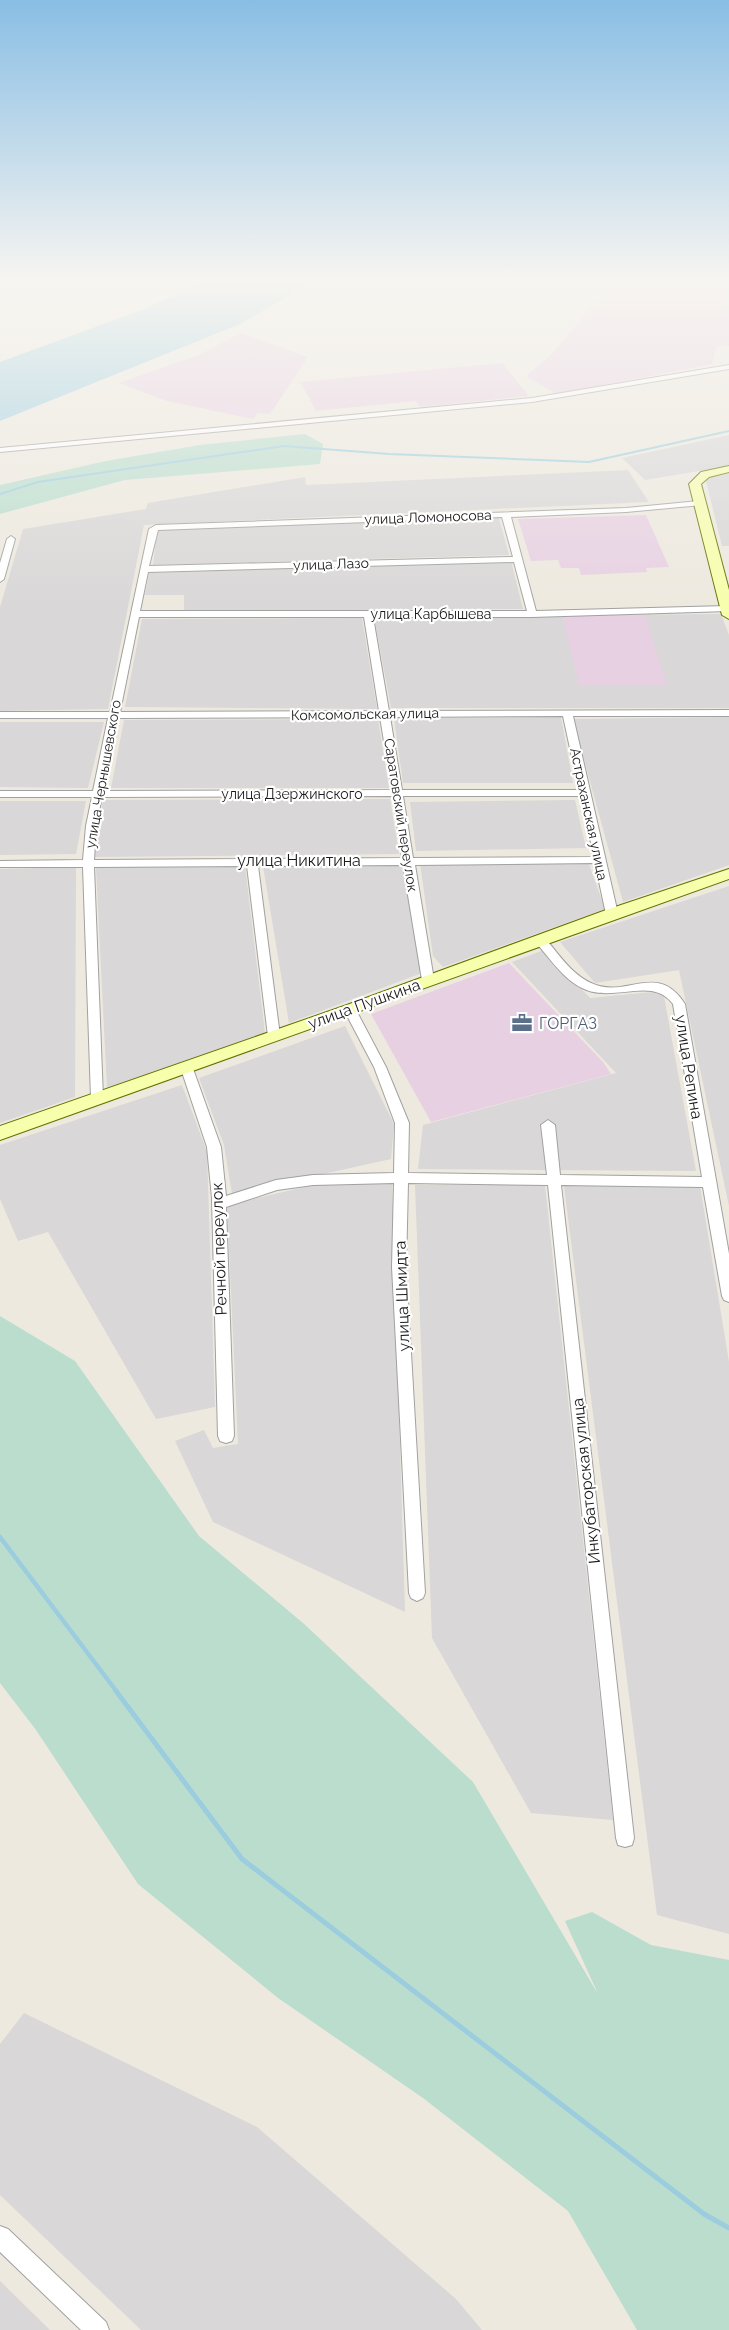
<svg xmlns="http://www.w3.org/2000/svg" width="729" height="2330" font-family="Raleway,sans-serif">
	<rect width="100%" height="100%" fill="#ede9df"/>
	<path fill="#d9d7d7" d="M 729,435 L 729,466 L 645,480 L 622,458 Z
		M 628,470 L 649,502 L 144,525 L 108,709 L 0,711 L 0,607 L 23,529 L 146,509 L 148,503 L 305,477 L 306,485 Z
		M 729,473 L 729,546 L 722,546 L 705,477 Z
		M 499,518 L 509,555 L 153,565 L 157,530 Z
		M 511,561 L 523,609 L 184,611 L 184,595 L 145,595 L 149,573 Z
		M 721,614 L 729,635 L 729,708 L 391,708 L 374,617 Z
		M 362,618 L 377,709 L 125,707 L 142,619 Z
		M 561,717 L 573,783 L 403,783 L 394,718 Z
		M 729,717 L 729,865 L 623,902 L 573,719 Z
		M 378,719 L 389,788 L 111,788 L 124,720 Z
		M 0,722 L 104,722 L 88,788 L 0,787 Z
		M 390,799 L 399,854 L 94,857 L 103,800 Z
		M 575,800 L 586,848 L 416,851 L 410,802 Z
		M 0,801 L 86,801 L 76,854 L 0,855 Z
		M 420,863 L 589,864 L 605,909 L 443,967 L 433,956 Z
		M 403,864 L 422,973 L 289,1023 L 263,866 Z
		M 245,866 L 265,1033 L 107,1088 L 96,867 Z
		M 76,867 L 75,1097 L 0,1123 L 0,869 Z
		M 729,886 L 729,1206 L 679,970 L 595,983 L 560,942 Z
		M 544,950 L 590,998 L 663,991 L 696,1171 L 418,1169 L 423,1125 L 616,1073 L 512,962 Z
		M 345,1026 L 394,1124 L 391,1159 L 232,1194 L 224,1145 L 199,1078 Z
		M 182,1085 L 207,1152 L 215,1407 L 156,1419 L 48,1232 L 18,1241 L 0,1199 L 0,1145 Z
		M 392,1181 L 405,1612 L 213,1522 L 175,1441 L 204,1430 L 213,1448 L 238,1444 L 227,1205 L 313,1185 Z
		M 415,1185 L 545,1185 L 613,1820 L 531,1813 L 432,1638 Z
		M 564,1186 L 700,1186 L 729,1362 L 729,1934 L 657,1915 Z
		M 24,2013 L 257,2127 L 456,2299 L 482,2330 L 141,2330 L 0,2195 L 0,2044 Z
		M 0,2281 L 50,2330 L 0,2330 Z"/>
	<path fill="#e7d0e2" d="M 613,282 L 729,282 L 726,306 L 729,307 L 729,346 L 717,345 L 712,364 L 557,394 L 526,376 L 550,356 Z
		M 240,333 L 308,357 L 270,414 L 258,413 L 253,419 L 167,401 L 119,383 L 199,355 Z
		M 502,363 L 529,396 L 420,407 L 415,401 L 316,411 L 300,382 Z
		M 646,515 L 669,567 L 646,568 L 647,572 L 581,575 L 579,568 L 561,568 L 558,560 L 531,561 L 518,519 Z
		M 645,615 L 667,685 L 579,686 L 562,616 Z
		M 509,963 L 603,1062 L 611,1074 L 431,1122 L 371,1014 Z"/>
	<path fill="#baddce" d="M 305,434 L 323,444 L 320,464 L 125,480 L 0,514 L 0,485 L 106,461 L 200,445 Z
		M 0,1316 L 75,1361 L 199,1536 L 303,1623 L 473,1782 L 598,1994 L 565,1921 L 592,1912 L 651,1945 L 729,1960 L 729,2330 L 637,2330 L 568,2211 L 423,2098 L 278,1998 L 138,1884 L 36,1730 L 0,1683 Z"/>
	<path fill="#9bcddf" d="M 202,282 L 314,282 L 240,324 L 0,421 L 0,362 L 147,308 Z"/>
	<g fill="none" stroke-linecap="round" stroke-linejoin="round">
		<path stroke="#9bcddf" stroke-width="2" d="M 0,494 L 38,482 L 284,446 L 389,454 L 589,462 L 729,431"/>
		<path stroke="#9bcddf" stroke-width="4.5" d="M 0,1537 L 117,1692"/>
		<path stroke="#9bcddf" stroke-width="5" d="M 116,1691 L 242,1859 L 704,2214 L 729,2228"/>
		<g stroke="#a1a1a1" stroke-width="2">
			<path id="street" d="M 729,365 L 729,369 L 532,402 L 0,452 L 0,448 L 532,398 Z
				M 699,501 L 703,503 L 702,505 L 626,512 L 511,517 L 536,611 L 727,606 L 729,611 L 532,617 L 373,617 L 389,711 L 729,710 L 729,716 L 573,716 L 618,914 L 616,917 L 608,917 L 606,914 L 595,863 L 415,865 L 434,980 L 428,984 L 422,980 L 403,865 L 258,866 L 280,1036 L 274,1040 L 268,1036 L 247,866 L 94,867 L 103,1098 L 97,1103 L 92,1101 L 91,1098 L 83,867 L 0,867 L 0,861 L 83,860 L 86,826 L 92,797 L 0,797 L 0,791 L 93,791 L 108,718 L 0,718 L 0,712 L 110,712 L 149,529 L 156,525 L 626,508 ZM 502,517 L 513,557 L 149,566 L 158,530 ZM 514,562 L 527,611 L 140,611 L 148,572 ZM 139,617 L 364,617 L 379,711 L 120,712 ZM 563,716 L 579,790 L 402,790 L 390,717 ZM 380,717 L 392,790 L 104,791 L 118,718 ZM 393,796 L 402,858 L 257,859 L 252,857 L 247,859 L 94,860 L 96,826 L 102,797 ZM 403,796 L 581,796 L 594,857 L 413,858 Z
				M 11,536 L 15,539 L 4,579 L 0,582 L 0,563 L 7,539 Z
				M 540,936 L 544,937 C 558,953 571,974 591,983 C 626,1000 657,960 685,1004 L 729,1254 L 729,1302 L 724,1300 L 722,1296 L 703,1187 L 561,1185 L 634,1838 L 632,1845 L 625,1847 L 618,1845 L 616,1838 L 548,1185 L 408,1183 L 406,1267 L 425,1593 L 423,1598 L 417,1601 L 411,1598 L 409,1593 L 392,1267 L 394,1183 L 313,1185 L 277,1190 L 226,1207 L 234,1436 L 232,1441 L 226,1443 L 220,1441 L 218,1436 L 212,1198 L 207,1147 L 180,1066 L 186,1062 L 192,1066 L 221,1147 L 226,1196 L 276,1180 L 313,1175 L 394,1173 L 395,1123 L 374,1067 L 344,1010 L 350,1006 L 356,1010 L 386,1067 L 409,1123 L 408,1173 L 547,1175 L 541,1125 L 548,1120 L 555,1125 L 560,1175 L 702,1177 L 673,1004 C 652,975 613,1004 582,988 C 563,979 550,958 536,943 L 534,940 L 536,937 Z
				M 0,2226 L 8,2229 L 106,2322 L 109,2330 L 81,2330 L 0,2252 Z"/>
		</g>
		<g stroke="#627300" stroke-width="2">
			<path id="secondary" d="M 729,466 L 729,472 L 709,477 L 701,484 L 729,590 L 729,619 L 722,615 L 689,484 L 701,472 Z
				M 729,869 L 729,879 L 0,1140 L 0,1126 L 344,1006 L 606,910 Z"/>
		</g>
		<use href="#street" fill="#fff" fill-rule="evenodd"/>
		<use href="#secondary" fill="#f7feac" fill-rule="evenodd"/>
	</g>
	<linearGradient id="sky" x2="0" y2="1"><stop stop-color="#89bee4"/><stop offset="0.46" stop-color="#f7f5f1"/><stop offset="1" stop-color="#f7f5f1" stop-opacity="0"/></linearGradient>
	<rect width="729" height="608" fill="url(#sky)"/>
	<defs>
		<g id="office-bare" transform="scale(1.62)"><path d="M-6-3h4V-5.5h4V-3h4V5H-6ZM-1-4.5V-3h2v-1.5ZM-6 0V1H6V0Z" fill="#5c6f8a" stroke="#fff" stroke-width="2.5" paint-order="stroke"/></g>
	</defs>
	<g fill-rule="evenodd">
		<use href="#office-bare" x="522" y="1023"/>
	</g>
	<g text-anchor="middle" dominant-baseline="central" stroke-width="4.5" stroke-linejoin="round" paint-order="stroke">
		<g font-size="14" fill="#1a1a1a" stroke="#fff">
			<text transform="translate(428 517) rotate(-2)">улица Ломоносова</text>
			<text transform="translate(331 564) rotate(-2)">улица Лазо</text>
			<text x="431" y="614">улица Карбышева</text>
			<text transform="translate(365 714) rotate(-1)">Комсомольская улица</text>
			<text transform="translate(103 774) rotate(-80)">улица Чернышевского</text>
			<text x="292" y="794">улица Дзержинского</text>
			<text transform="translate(589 814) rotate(78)">Астраханская улица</text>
			<text transform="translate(401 815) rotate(81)">Саратовский переулок</text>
		</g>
		<g font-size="16" fill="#1a1a1a" stroke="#fff">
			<text x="299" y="860">улица Никитина</text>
			<text transform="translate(364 1004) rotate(-20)">улица Пушкина</text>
			<text transform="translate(689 1067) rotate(81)">улица Репина</text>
			<text transform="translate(219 1249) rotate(-92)">Речной переулок</text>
			<text transform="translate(402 1296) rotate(-92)">улица Шмидта</text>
			<text transform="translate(586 1481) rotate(-96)">Инкубаторская улица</text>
		</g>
		<g font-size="16" fill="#4e5e75" stroke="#fff" text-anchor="start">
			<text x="539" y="1023">ГОРГАЗ</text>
		</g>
	</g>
</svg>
